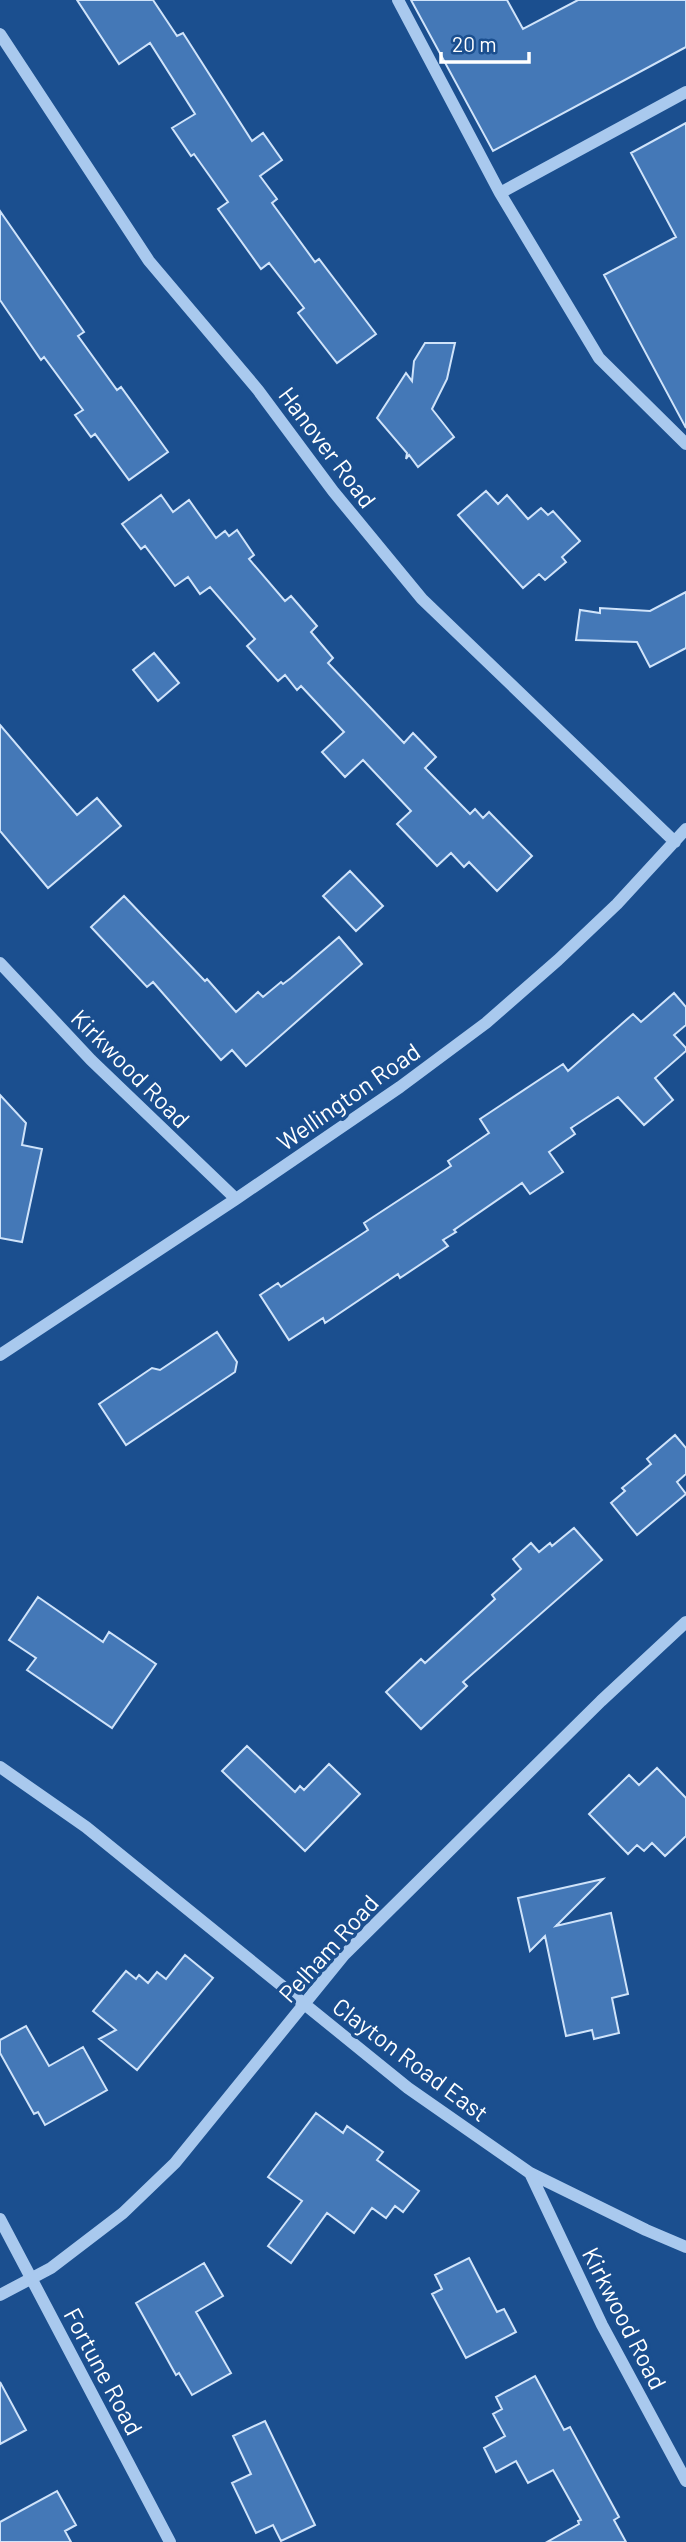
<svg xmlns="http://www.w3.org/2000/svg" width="686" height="2542" font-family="Barlow,sans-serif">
	<rect width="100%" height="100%" fill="#1b4f8f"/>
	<path fill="#4478b7" stroke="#cfe3fa" stroke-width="2" d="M 77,0 L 153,0 L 177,36 L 183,33 L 252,141 L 263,133 L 282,160 L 260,176 L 277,199 L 272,203 L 315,262 L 319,259 L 376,334 L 337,363 L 298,313 L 304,308 L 269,263 L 261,269 L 218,209 L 228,202 L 194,154 L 191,156 L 172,128 L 195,114 L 150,43 L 119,64 Z
		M 411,0 L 507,0 L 523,29 L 578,0 L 686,0 L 686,47 L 493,151 Z
		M 686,123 L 686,428 L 604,275 L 676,237 L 631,153 Z
		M 0,211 L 84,332 L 78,336 L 117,390 L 121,387 L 168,452 L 129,480 L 95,434 L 91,437 L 75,415 L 83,410 L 44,357 L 41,360 L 0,300 Z
		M 425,343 L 455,343 L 447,379 L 432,409 L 454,437 L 418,467 L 409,455 L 406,459 L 407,453 L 377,418 L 406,373 L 412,381 L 414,361 Z
		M 486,491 L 498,504 L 507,495 L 528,519 L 541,508 L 548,515 L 553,511 L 580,541 L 562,557 L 566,562 L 545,580 L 539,574 L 523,588 L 458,515 Z
		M 161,495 L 173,512 L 189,500 L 216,538 L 225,531 L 229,536 L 237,530 L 254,555 L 249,559 L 285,601 L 291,596 L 317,626 L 311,632 L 333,658 L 328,663 L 404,743 L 413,733 L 436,757 L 425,768 L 470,814 L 475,809 L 483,818 L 489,812 L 532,856 L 497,891 L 469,862 L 464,867 L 451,853 L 437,866 L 397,824 L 411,811 L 363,760 L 345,777 L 322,752 L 344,732 L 301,686 L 297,690 L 285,675 L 278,681 L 247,646 L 255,639 L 210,587 L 200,594 L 188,577 L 175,586 L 145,546 L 141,549 L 122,524 Z
		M 686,592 L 686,648 L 650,667 L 637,642 L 576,640 L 580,610 L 600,613 L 600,608 L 650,611 Z
		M 154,653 L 179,683 L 158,701 L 133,670 Z
		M 0,725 L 77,815 L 97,798 L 121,826 L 48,888 L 0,831 Z
		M 350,871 L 383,906 L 356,931 L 323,896 Z
		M 124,896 L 205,981 L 207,979 L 236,1012 L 258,992 L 263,997 L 281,982 L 283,984 L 291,978 L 339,937 L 362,964 L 246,1066 L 232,1050 L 221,1060 L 153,982 L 147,987 L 91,927 Z
		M 674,993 L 686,1007 L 686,1025 L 674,1035 L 686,1048 L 686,1051 L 655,1078 L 673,1100 L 644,1125 L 618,1097 L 571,1128 L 575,1134 L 549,1152 L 563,1172 L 530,1194 L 522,1183 L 454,1230 L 456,1232 L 443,1240 L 448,1246 L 400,1278 L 398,1274 L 325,1323 L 323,1318 L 289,1340 L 260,1295 L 278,1283 L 281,1287 L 368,1230 L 364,1223 L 451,1166 L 448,1161 L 489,1133 L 480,1119 L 563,1064 L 568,1071 L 633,1014 L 641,1022 Z
		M 0,1095 L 26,1123 L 22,1145 L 42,1149 L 22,1242 L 0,1238 Z
		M 217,1332 L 237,1362 L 235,1372 L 126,1445 L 99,1404 L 152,1368 L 160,1370 Z
		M 675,1435 L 686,1448 L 686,1474 L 677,1482 L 686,1494 L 637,1535 L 611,1503 L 625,1491 L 622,1488 L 651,1464 L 647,1459 Z
		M 574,1528 L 602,1560 L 463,1682 L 467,1686 L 421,1729 L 386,1692 L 421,1659 L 425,1663 L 495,1599 L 492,1595 L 521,1569 L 513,1559 L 531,1543 L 539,1552 L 550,1543 L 552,1546 Z
		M 38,1597 L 103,1642 L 109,1632 L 156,1664 L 112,1728 L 27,1670 L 36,1658 L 9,1640 Z
		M 247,1746 L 295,1792 L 300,1786 L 304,1790 L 329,1764 L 360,1794 L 305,1851 L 222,1771 Z
		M 657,1768 L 686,1798 L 686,1836 L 665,1856 L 652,1843 L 644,1851 L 637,1845 L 628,1854 L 589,1814 L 629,1775 L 639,1785 Z
		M 603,1879 L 556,1926 L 611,1913 L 628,1994 L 612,1998 L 619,2033 L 594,2039 L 592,2030 L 566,2036 L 545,1936 L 530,1951 L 518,1898 Z
		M 185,1955 L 213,1978 L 137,2070 L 99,2039 L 116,2030 L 93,2011 L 126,1971 L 136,1979 L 139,1975 L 148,1983 L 157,1972 L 166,1979 Z
		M 26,2026 L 49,2066 L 83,2047 L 107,2090 L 45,2125 L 38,2112 L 34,2114 L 0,2053 L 0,2040 Z
		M 316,2113 L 343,2133 L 347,2126 L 383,2152 L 377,2160 L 419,2191 L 403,2212 L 395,2206 L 386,2218 L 372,2208 L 354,2233 L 327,2213 L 291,2263 L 268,2246 L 302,2201 L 268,2177 Z
		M 469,2258 L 497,2312 L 504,2309 L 516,2332 L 466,2358 L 432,2294 L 442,2289 L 435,2275 Z
		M 204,2263 L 223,2296 L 196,2312 L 231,2373 L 192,2395 L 179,2373 L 176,2375 L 136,2303 Z
		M 535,2376 L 564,2430 L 570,2427 L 619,2517 L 614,2520 L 626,2542 L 547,2542 L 579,2524 L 578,2521 L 581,2520 L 553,2470 L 528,2483 L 516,2461 L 496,2472 L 484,2448 L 505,2436 L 493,2414 L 502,2409 L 496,2397 Z
		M 0,2382 L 26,2430 L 0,2444 Z
		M 265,2421 L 315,2525 L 281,2541 L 273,2525 L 256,2533 L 232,2483 L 251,2474 L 233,2436 Z
		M 57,2491 L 76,2525 L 65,2531 L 71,2542 L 0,2542 L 0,2522 Z"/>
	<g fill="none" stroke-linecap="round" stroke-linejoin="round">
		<path stroke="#a9c9ee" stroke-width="12" d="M 398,0 L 500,193
			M 0,34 L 149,261 L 258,390 L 333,491 L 422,599 L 675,842
			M 686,92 L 500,193 L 599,358 L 686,444
			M 0,963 L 91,1060 L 236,1199
			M 0,1355 L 236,1199 L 400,1087 L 486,1023 L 558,960 L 617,904 L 686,829
			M 0,1767 L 86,1827 L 408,2088 L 530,2173 L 646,2230 L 686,2247
			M 530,2173 L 602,2325 L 686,2481
			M 0,2219 L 170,2542
			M 0,2295 L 51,2268 L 123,2213 L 175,2163 L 344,1955 L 601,1701 L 686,1622"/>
	</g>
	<g text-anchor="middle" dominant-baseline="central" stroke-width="7" stroke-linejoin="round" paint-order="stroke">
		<g font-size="24" fill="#fff" stroke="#1b4f8f">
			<text transform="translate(328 447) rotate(53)">Hanover Road</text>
			<text transform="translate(131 1068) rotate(45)">Kirkwood Road</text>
			<text transform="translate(348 1096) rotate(-35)">Wellington Road</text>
			<text transform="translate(328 1948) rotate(-48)">Pelham Road</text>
			<text transform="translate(411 2059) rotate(37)">Clayton Road East</text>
			<text transform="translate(625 2318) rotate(63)">Kirkwood Road</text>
			<text transform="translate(104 2371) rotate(62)">Fortune Road</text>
		</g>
	</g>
	<path d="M441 52v10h88v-10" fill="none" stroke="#ffffff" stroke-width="3.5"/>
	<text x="452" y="52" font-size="21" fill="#ffffff" stroke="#1b4f8f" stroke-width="5" paint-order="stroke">20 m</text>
</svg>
